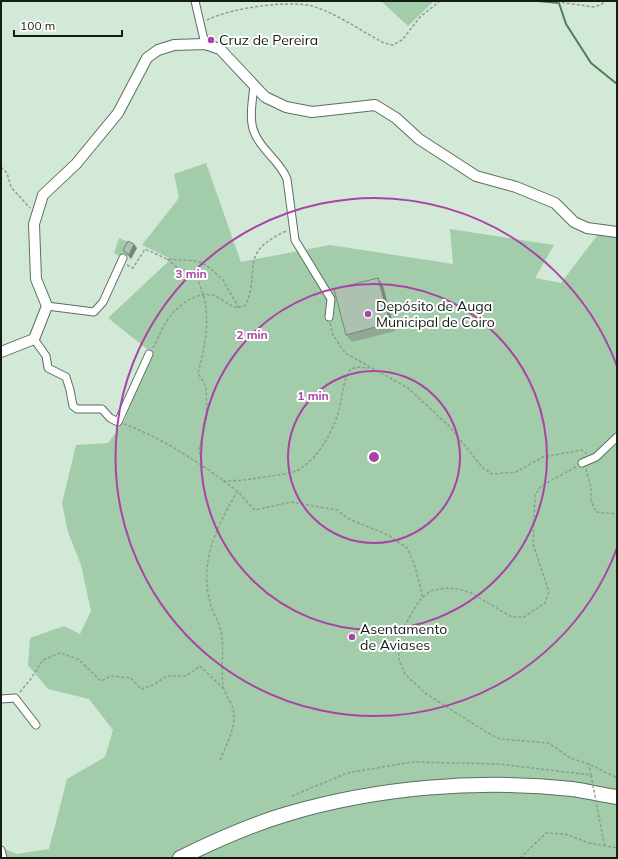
<svg xmlns="http://www.w3.org/2000/svg" width="618" height="859" font-family="Mulish,sans-serif">
	<rect width="100%" height="100%" fill="#d3e9d7"/>
	<path fill="#a2ccaa" d="M 381,1 L 434,1 L 408,26 Z
		M 206,163 L 241,262 L 330,245 L 453,264 L 450,229 L 554,245 L 535,278 L 561,283 L 599,233 L 617,238 L 617,858 L 1,858 L 1,848 L 17,854 L 49,849 L 67,779 L 105,757 L 113,730 L 89,699 L 48,689 L 28,665 L 30,638 L 64,626 L 80,634 L 91,611 L 81,565 L 68,532 L 62,503 L 76,445 L 108,443 L 124,421 L 152,353 L 108,318 L 171,259 L 142,245 L 179,198 L 174,174 Z
		M 119,238 L 131,243 L 123,258 L 114,253 Z"/>
	<g fill="none" stroke-linecap="round" stroke-linejoin="round">
		<path stroke="#4b7f57" stroke-width="2" d="M 538,1 L 559,3 L 566,24 L 591,63 L 617,84"/>
		<g stroke="#5c6f5f" stroke-width="9">
			<path id="street" d="M 195,1 L 205,44
				M 254,84 C 253,99 248,120 255,134 C 262,151 280,161 287,179 L 295,240 L 331,299 L 329,317
				M 47,306 L 94,312 L 103,302 L 123,258
				M 34,339 L 46,356 L 48,368 L 66,377 L 70,390 L 73,406 L 77,409 L 102,409 L 110,418 L 118,422 L 149,354
				M 582,463 L 596,457 L 617,437
				M 1,699 L 15,698 L 36,725
				M 1,850 L 3,858"/>
		</g>
		<g stroke="#5c6f5f" stroke-width="12">
			<path id="secondary" d="M 1,352 L 34,339 L 47,306 L 36,279 L 34,224 L 43,195 L 76,164 L 118,113 L 147,58 L 158,50 L 174,45 L 205,44 L 220,49 L 265,97 L 286,107 L 312,112 L 375,105 L 396,118 L 419,139 L 476,176 L 516,187 L 555,203 L 574,222 L 587,228 L 617,232"/>
		</g>
		<g stroke="#5c6f5f" stroke-width="16">
			<path id="highway" d="M 180,858 C 214,841 250,825 287,814 C 378,787 478,779 572,789 C 587,791 602,795 617,797"/>
		</g>
		<path stroke="#8d9e90" stroke-width="1.5" stroke-dasharray="3 2" stroke-linecap="butt" d="M 552,1 L 593,7 L 600,5 L 606,1
			M 207,20 C 231,8 287,0 312,6 C 338,14 361,31 384,43 L 393,45 L 402,40 L 420,17 L 440,1
			M 1,167 L 7,173 L 11,187 L 30,208
			M 167,259 L 178,268 L 195,275 C 213,307 207,339 198,373 L 206,387 L 207,417 L 199,450 L 203,468
			M 127,265 L 133,268 L 145,249 L 167,259 L 198,261 L 210,268 L 223,280 L 239,308
			M 330,323 L 333,335 L 345,353 L 408,388 L 449,426 L 483,468 L 492,474 L 516,472 L 543,457 L 582,450 L 587,454
			M 153,348 C 158,339 162,327 169,318 C 178,304 202,287 219,298 C 230,304 233,311 246,305 C 261,266 238,254 286,231
			M 124,424 C 163,438 203,465 236,490 C 243,496 248,504 255,510 L 291,502 L 337,510 L 349,519 L 388,535 L 407,548 L 414,563 L 423,598
			M 576,467 L 541,486 L 535,495 L 533,544 L 549,592 L 545,603 L 524,617 L 512,617 L 471,593 L 459,589 L 445,588 L 430,591 L 419,601 L 404,627 L 399,643 L 399,660 L 405,674 L 425,693 L 488,733 L 500,739 L 549,743 L 570,758 L 589,764 L 617,778
			M 586,469 L 591,488 L 591,501 L 596,512 L 617,514
			M 223,481 C 243,481 258,478 278,475 C 283,474 291,473 296,471 C 317,461 333,432 339,410 C 343,395 342,382 351,369 L 358,367 L 369,368
			M 20,692 L 30,680 L 43,660 L 60,653 L 78,659 L 101,681 L 111,676 L 131,678 L 141,689 L 153,685 L 167,676 L 186,676 L 200,666 L 224,689
			M 220,760 C 227,743 237,727 233,708 C 231,702 226,696 224,689 C 219,670 226,648 220,628 C 219,622 214,615 212,609 C 197,565 216,528 237,492
			M 292,796 L 347,773 L 412,762 L 499,764 L 591,775 L 589,764
			M 603,838 L 605,846
			M 341,858 L 346,858
			M 520,858 L 546,833 L 565,834 L 589,843 L 617,848"/>
		<use href="#street" stroke="#fff" stroke-width="7"/>
		<use href="#secondary" stroke="#fff" stroke-width="10"/>
		<use href="#highway" stroke="#fff" stroke-width="14"/>
		<path stroke="#8d9e90" stroke-width="1.5" stroke-dasharray="3 2" stroke-linecap="butt" d="M 591,775 L 603,838"/>
	</g>
	<path fill="#94a696" d="M 137,248 L 131,259 L 126,254 L 123,250 Z
		M 378,278 L 383,286 L 395,331 L 352,342 L 346,335 Z"/>
	<path fill="#78877a" d="M 134,244 L 137,248 L 131,259 L 129,255 Z
		M 378,278 L 383,286 L 395,331 L 390,323 Z"/>
	<path fill="#acc1af" stroke="#78877a" d="M 128,241 L 134,244 L 129,255 L 123,250 Z
		M 378,278 L 390,323 L 346,335 L 334,289 Z"/>
	<g fill="none" stroke="#ab43a6" stroke-width="2">
		<circle cx="374" cy="457" r="86"/>
		<circle cx="374" cy="457" r="173"/>
		<path d="M617 548A259 259 0 1 1 617 366"/>
	</g>
	<g fill="#ab43a6" stroke="#fff" stroke-width="1.5">
		<circle cx="211" cy="40" r="4"/>
		<circle cx="368" cy="314" r="4"/>
		<circle cx="352" cy="637" r="4"/>
	</g>
	<g text-anchor="middle" dominant-baseline="central" stroke-width="4" stroke-linejoin="round" paint-order="stroke">
		<g font-size="14" fill="#141c15" stroke="#fff" text-anchor="start">
			<text x="219" y="40">Cruz de Pereira</text>
			<text x="376" y="306">Depósito de Auga<tspan x="376" dy="16">Municipal de Coiro</tspan></text>
			<text x="360" y="629">Asentamento<tspan x="360" dy="16">de Aviases</tspan></text>
		</g>
	</g>
	<circle cx="374" cy="457" r="6" fill="#ab43a6" stroke="#fff" stroke-width="2"/>
	<g font-size="12" text-anchor="middle" font-weight="bold" fill="#ab43a6" stroke="#fff" stroke-width="4" stroke-linejoin="round" paint-order="stroke">
		<text x="191" y="278">3 min</text>
		<text x="252" y="339">2 min</text>
		<text x="313" y="400">1 min</text>
	</g>
	<rect width="618" height="859" fill="none" stroke="#141c15" stroke-width="4"/>
	<path d="M14 30v6h108v-6" fill="none" stroke="#141c15" stroke-width="2"/>
	<text x="20" y="30" font-size="12" fill="#141c15" stroke="#ffffff" stroke-width="3" paint-order="stroke">100 m</text>
</svg>
